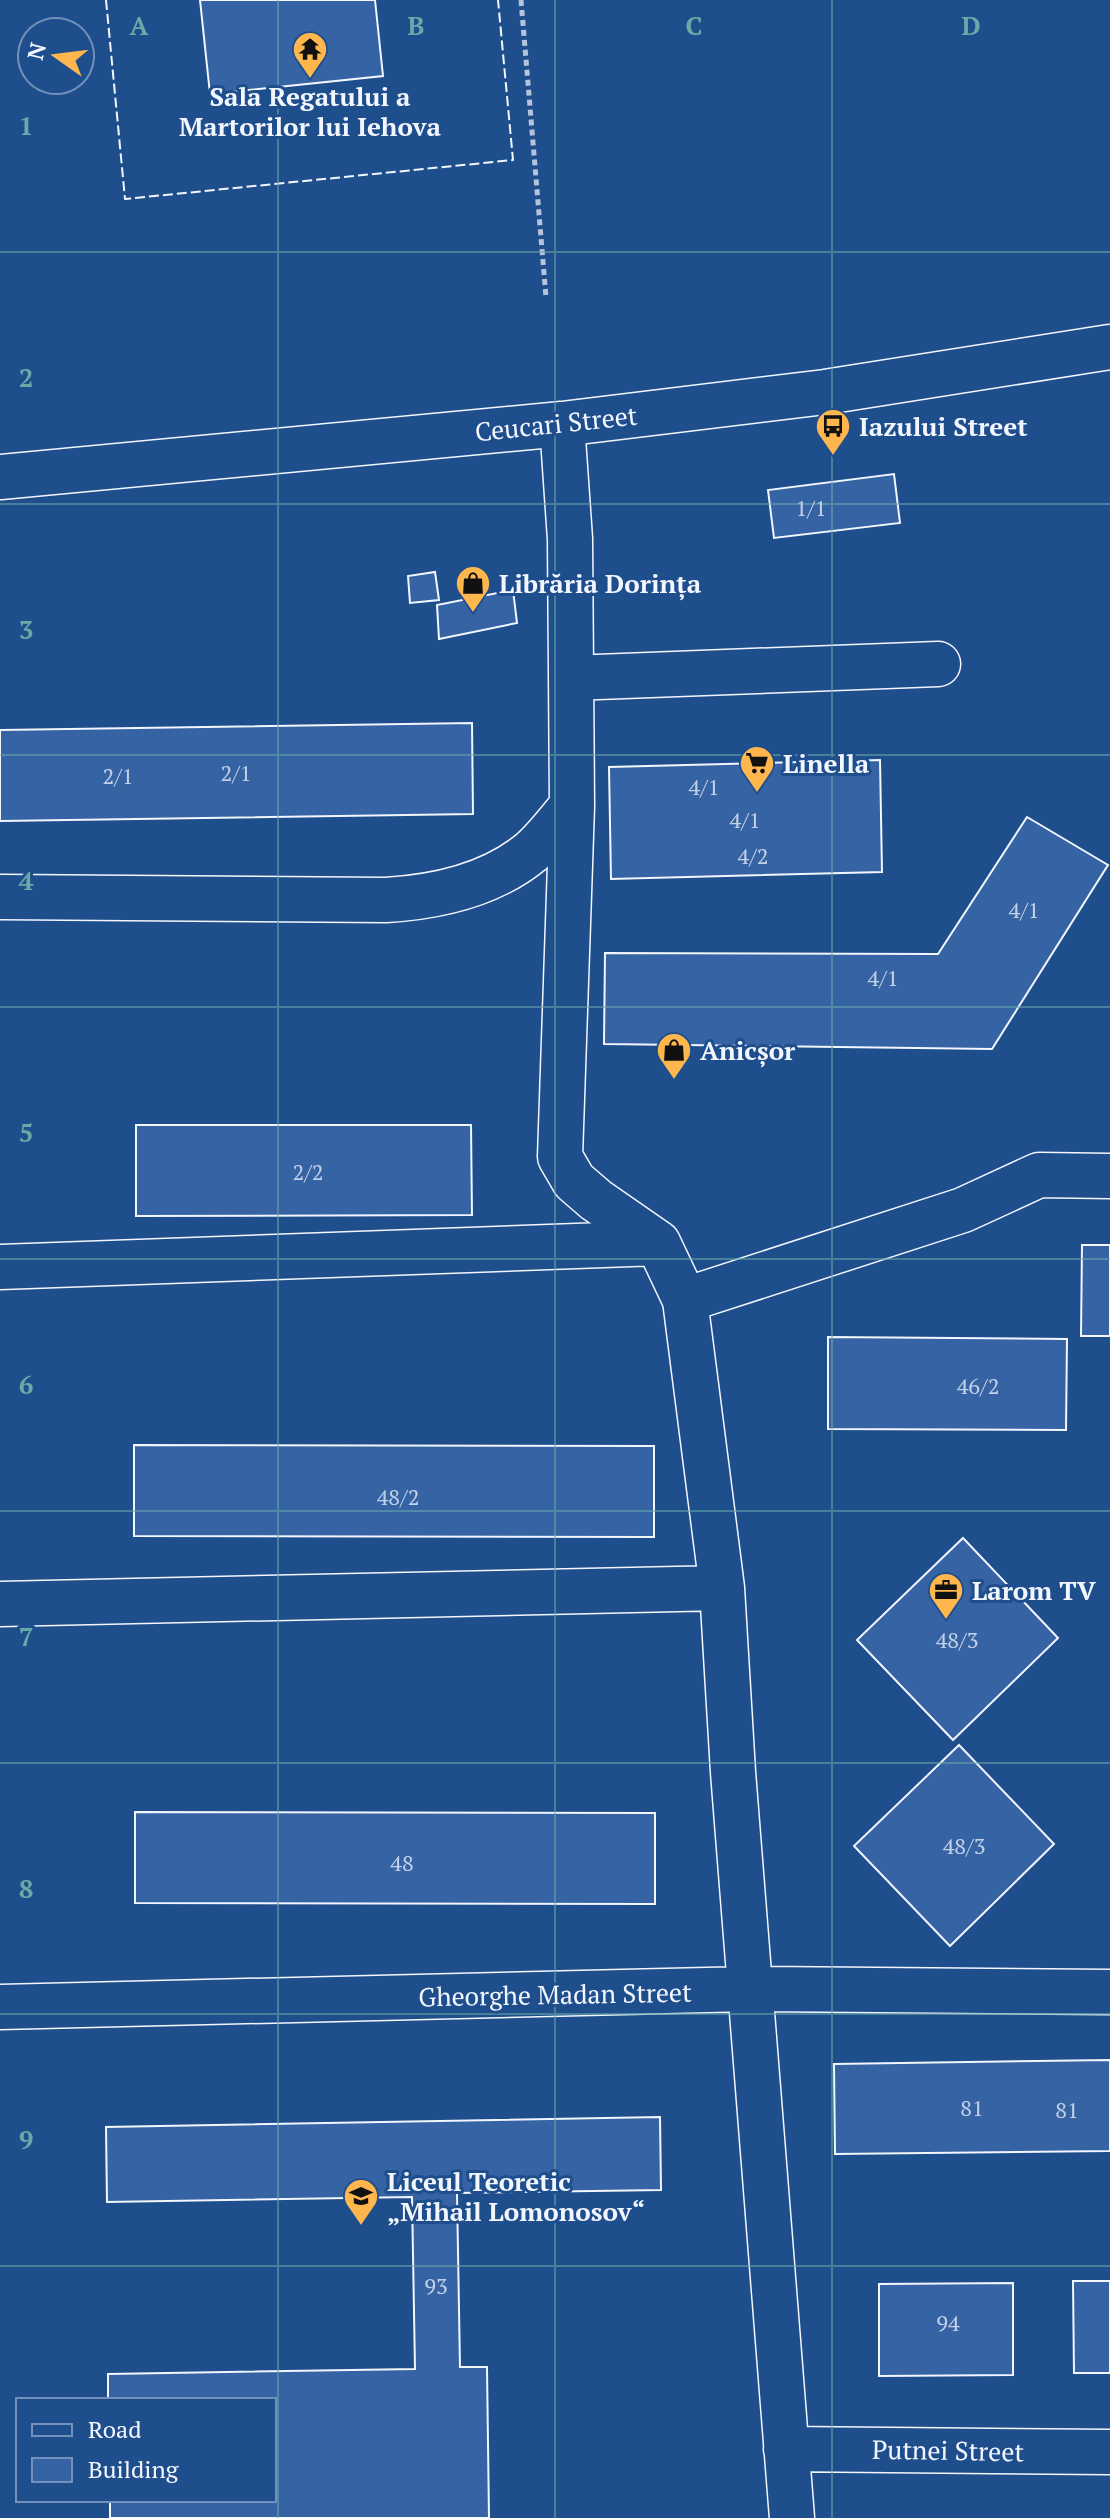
<svg xmlns="http://www.w3.org/2000/svg" width="1110" height="2518" font-family="'PT Serif',serif">
	<rect width="100%" height="100%" fill="#1f4e8c"/>
	<path fill="#3563a3" stroke="#f2f6ff" stroke-width="2" d="M 200,0 L 375,0 L 383,76 L 210,94 Z
		M 894,474 L 900,523 L 774,538 L 768,490 Z
		M 435,572 L 439,600 L 410,603 L 408,576 Z
		M 513,590 L 517,623 L 439,639 L 437,605 Z
		M 472,723 L 473,814 L 0,821 L 0,730 Z
		M 880,760 L 882,872 L 611,879 L 609,767 Z
		M 1027,817 L 1108,865 L 992,1049 L 604,1044 L 605,953 L 938,954 Z
		M 136,1125 L 471,1125 L 472,1215 L 136,1216 Z
		M 1082,1245 L 1110,1245 L 1110,1336 L 1081,1336 Z
		M 828,1337 L 1067,1339 L 1066,1430 L 828,1429 Z
		M 134,1445 L 654,1446 L 654,1537 L 134,1536 Z
		M 963,1538 L 1058,1638 L 953,1740 L 857,1640 Z
		M 959,1745 L 1054,1844 L 950,1946 L 854,1846 Z
		M 135,1812 L 655,1813 L 655,1904 L 135,1903 Z
		M 1110,2060 L 1110,2151 L 835,2154 L 834,2064 Z
		M 660,2117 L 661,2190 L 457,2193 L 460,2367 L 487,2367 L 489,2518 L 110,2518 L 110,2500 L 274,2500 L 274,2400 L 108,2400 L 108,2374 L 415,2369 L 412,2197 L 107,2202 L 106,2127 Z
		M 1073,2281 L 1110,2281 L 1110,2373 L 1074,2373 Z
		M 1013,2283 L 1013,2375 L 879,2376 L 879,2284 Z"/>
	<g fill="none" stroke-linecap="round" stroke-linejoin="round">
		<g stroke="#f2f6ff" stroke-width="47">
			<path id="minor" d="M 562,424 L 570,539 L 572,806 L 560,1157 L 574,1181 L 596,1200 L 658,1243 L 685,1300 L 722,1588 L 733,1772 L 792,2518
				M 0,477 L 562,424 L 825,392 L 1110,347
				M 571,678 L 938,664
				M 0,897 L 386,900 C 436,897 491,885 531,852 C 546,839 559,821 572,806
				M 0,1267 L 658,1243
				M 685,1300 L 963,1210 L 1039,1175 L 1110,1176
				M 0,1604 L 722,1588
				M 0,2007 L 749,1989 L 1110,1992
				M 786,2449 L 1110,2452"/>
		</g>
		<path stroke="#b3c4dc" stroke-width="5" stroke-dasharray="6 4" stroke-linecap="butt" d="M 521,0 L 546,297"/>
		<use href="#minor" stroke="#1f4e8c" stroke-width="44"/>
		<path stroke="#f2f6ff" stroke-width="2" stroke-dasharray="10 4" stroke-linecap="butt" d="M 106,0 L 125,199 L 513,160 L 498,0"/>
	</g>
	<path fill="none" stroke="#6aa9a8" stroke-width="2" stroke-opacity="0.55" d="M 278,0 L 278,2518M 555,0 L 555,2518M 832,0 L 832,2518M 0,252 L 1110,252M 0,504 L 1110,504M 0,755 L 1110,755M 0,1007 L 1110,1007M 0,1259 L 1110,1259M 0,1511 L 1110,1511M 0,1763 L 1110,1763M 0,2014 L 1110,2014M 0,2266 L 1110,2266"/>
	<defs>
		<g id="temple-pin" transform="scale(1.8)"><path d="M0 17L-7.5 6A9.5 9.5 0 1 1 7.5 6Z" fill="#ffb74d" stroke="#1f4e8c"/><path d="M0-6L5-2H3V0L6.5 2.5H4V6H1.5V3h-3V6H-4V2.5H-6.5L-3 0V-2H-5Z" fill="#111"/></g>
		<g id="bus-pin" transform="scale(1.8)"><path d="M0 17L-7.5 6A9.5 9.5 0 1 1 7.5 6Z" fill="#ffb74d" stroke="#1f4e8c"/><path d="M-5-6H5V4H4V6H2V4H-2V6H-4V4H-5ZM-3.5-4V0h7V-4ZM-3.5 1.2v1.5H-2V1.2ZM2 1.2v1.5H3.5V1.2Z" fill="#111"/></g>
		<g id="shop-pin" transform="scale(1.8)"><path d="M0 17L-7.5 6A9.5 9.5 0 1 1 7.5 6Z" fill="#ffb74d" stroke="#1f4e8c"/><path d="M-5-2.5h2.3a2.7 3.5 0 0 1 5.4 0H5L5.5 6h-11ZM-1.5-2.5h3a1.5 2.3 0 0 0-3 0Z" fill="#111"/></g>
		<g id="supermarket-pin" transform="scale(1.8)"><path d="M0 17L-7.5 6A9.5 9.5 0 1 1 7.5 6Z" fill="#ffb74d" stroke="#1f4e8c"/><path d="M-6-5.5h2.5l.6 2H6L4.5 2H-2.5L-4.4-4H-6ZM-1.5 3.2a1.3 1.3 0 1 0 .1 0ZM3 3.2a1.3 1.3 0 1 0 .1 0Z" fill="#111"/></g>
		<g id="office-pin" transform="scale(1.8)"><path d="M0 17L-7.5 6A9.5 9.5 0 1 1 7.5 6Z" fill="#ffb74d" stroke="#1f4e8c"/><path d="M-6-3h4V-5.5h4V-3h4V5H-6ZM-1-4.5V-3h2v-1.5ZM-6 0V1H6V0Z" fill="#111"/></g>
		<g id="school-pin" transform="scale(1.8)"><path d="M0 17L-7.5 6A9.5 9.5 0 1 1 7.5 6Z" fill="#ffb74d" stroke="#1f4e8c"/><path d="M0-5L7-2L0 1L-7-2ZM-4 1L0 2.5L4 1V4Q0 6-4 4Z" fill="#111"/></g>
	</defs>
	<g fill-rule="evenodd">
		<use href="#temple-pin" x="310" y="49"/>
		<use href="#bus-pin" x="833" y="426"/>
		<use href="#shop-pin" x="473" y="583"/>
		<use href="#supermarket-pin" x="757" y="763"/>
		<use href="#shop-pin" x="674" y="1050"/>
		<use href="#office-pin" x="946" y="1590"/>
		<use href="#school-pin" x="361" y="2196"/>
	</g>
	<g text-anchor="middle" dominant-baseline="central" stroke-width="6" stroke-linejoin="round" paint-order="stroke">
		<g font-size="22" fill="#c3d1e8">
			<text x="811" y="507">1/1</text>
			<text x="236" y="772">2/1</text>
			<text x="118" y="775">2/1</text>
			<text x="704" y="786">4/1</text>
			<text x="745" y="819">4/1</text>
			<text x="753" y="855">4/2</text>
			<text x="1024" y="909">4/1</text>
			<text x="883" y="977">4/1</text>
			<text x="308" y="1171">2/2</text>
			<text x="978" y="1385">46/2</text>
			<text x="398" y="1496">48/2</text>
			<text x="957" y="1639">48/3</text>
			<text x="964" y="1845">48/3</text>
			<text x="402" y="1862">48</text>
			<text x="972" y="2107">81</text>
			<text x="1067" y="2109">81</text>
			<text x="436" y="2285">93</text>
			<text x="948" y="2322">94</text>
		</g>
		<g font-size="26" font-weight="bold" fill="#f2f6ff" stroke="#1f4e8c" text-anchor="start">
			<text x="310" y="96" text-anchor="middle">Sala Regatului a<tspan x="310" dy="30">Martorilor lui Iehova</tspan></text>
			<text x="859" y="426">Iazului Street</text>
			<text x="499" y="583">Librăria Dorința</text>
			<text x="783" y="763">Linella</text>
			<text x="700" y="1050">Anicșor</text>
			<text x="972" y="1590">Larom TV</text>
			<text x="387" y="2181">Liceul Teoretic<tspan x="387" dy="30">„Mihail Lomonosov“</tspan></text>
		</g>
		<g font-size="26" fill="#f2f6ff" stroke="#1f4e8c">
			<text transform="translate(556 423) rotate(-6)">Ceucari Street</text>
			<text transform="translate(555 1994) rotate(-1)">Gheorghe Madan Street</text>
			<text transform="translate(948 2450) rotate(1)">Putnei Street</text>
		</g>
	</g>
	<g font-size="26" text-anchor="middle" font-weight="bold" fill="#6aa9a8" stroke="#1f4e8c" stroke-width="6" stroke-linejoin="round" paint-order="stroke">
		<text x="139" y="35">A</text>
		<text x="416" y="35">B</text>
		<text x="694" y="35">C</text>
		<text x="971" y="35">D</text>
		<text x="26" y="135">1</text>
		<text x="26" y="387">2</text>
		<text x="26" y="639">3</text>
		<text x="26" y="890">4</text>
		<text x="26" y="1142">5</text>
		<text x="26" y="1394">6</text>
		<text x="26" y="1646">7</text>
		<text x="26" y="1898">8</text>
		<text x="26" y="2149">9</text>
	</g>
	<rect x="16" y="2398" width="260" height="104" fill="#1f4e8c" stroke="#7391ba" stroke-width="2"/>
	<rect x="32" y="2424" width="40" height="12" fill="#1f4e8c" stroke="#7391ba" stroke-width="2"/>
	<text x="88" y="2438" font-size="24" fill="#f2f6ff">Road</text>
	<rect x="32" y="2458" width="40" height="24" fill="#3563a3" stroke="#7391ba" stroke-width="2"/>
	<text x="88" y="2478" font-size="24" fill="#f2f6ff">Building</text>
	<g transform="translate(56 56) rotate(284)"><circle r="38" fill="#1f4e8c" stroke="#7391ba" stroke-width="2"/>
	<path d="M0-6L14 30L0 20L-14 30Z" fill="#ffb74d"/>
	<text y="-12" font-size="22" font-weight="bold" text-anchor="middle" fill="#f2f6ff">N</text>
	</g>
</svg>
